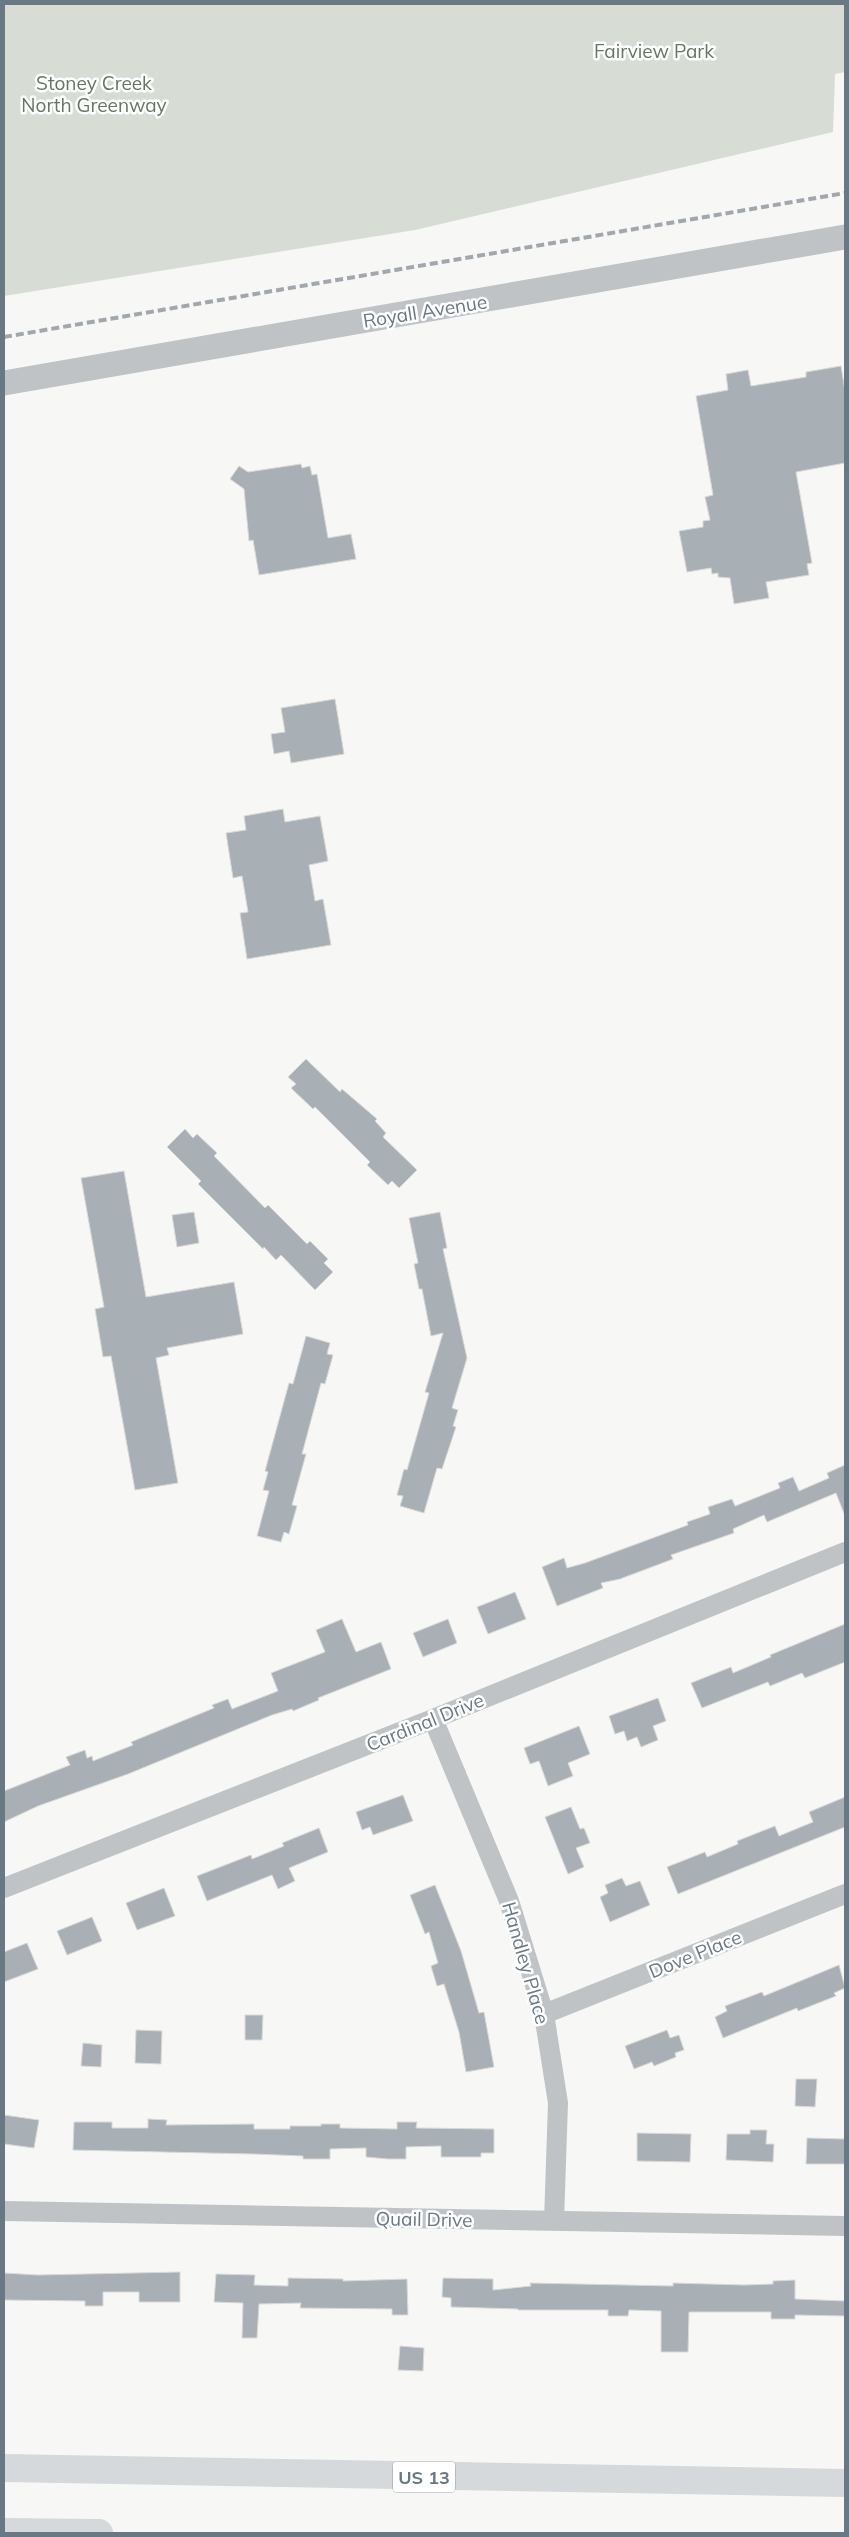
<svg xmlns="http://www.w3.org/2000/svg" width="849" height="2537" font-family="Mulish,sans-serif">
	<rect width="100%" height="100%" fill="#f7f7f5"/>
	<path fill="#d7dcd4" d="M 4,4 L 845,4 L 845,72 L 835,74 L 833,132 L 415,230 L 4,296 Z"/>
	<path fill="#a9b0b5" stroke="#d9d9d7" d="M 841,366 L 845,391 L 845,463 L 796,472 L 812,563 L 807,564 L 809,575 L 766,582 L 769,598 L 734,604 L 730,578 L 718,577 L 718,573 L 712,574 L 711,568 L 687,572 L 679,531 L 703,527 L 703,521 L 710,520 L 705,497 L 713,495 L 696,396 L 728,390 L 726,374 L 748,370 L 751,386 L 806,377 L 806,372 Z
		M 301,464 L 302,468 L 310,466 L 312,475 L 317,474 L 328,538 L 351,534 L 356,559 L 259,575 L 253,540 L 249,541 L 244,489 L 230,479 L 239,466 L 248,472 Z
		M 335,699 L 344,754 L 291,763 L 289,751 L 274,754 L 271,734 L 285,732 L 281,708 Z
		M 283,809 L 285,822 L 320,816 L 328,861 L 309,865 L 315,901 L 323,899 L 331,945 L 247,959 L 240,913 L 248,912 L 242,876 L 233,878 L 226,833 L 246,830 L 244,816 Z
		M 306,1059 L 340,1092 L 342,1089 L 377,1119 L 375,1121 L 386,1133 L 383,1137 L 417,1170 L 399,1188 L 392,1181 L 388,1185 L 367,1165 L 370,1162 L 315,1107 L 313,1109 L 291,1088 L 296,1084 L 288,1077 Z
		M 185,1129 L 193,1138 L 197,1134 L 217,1153 L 214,1156 L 265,1208 L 268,1205 L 307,1244 L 310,1241 L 328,1259 L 324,1263 L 333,1272 L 315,1290 L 281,1255 L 276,1260 L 264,1247 L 263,1249 L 198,1184 L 201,1181 L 167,1147 Z
		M 124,1171 L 146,1297 L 234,1282 L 243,1334 L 167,1348 L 169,1355 L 156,1358 L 178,1483 L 135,1490 L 111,1356 L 103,1357 L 95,1309 L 104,1307 L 81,1178 Z
		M 194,1212 L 199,1243 L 177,1247 L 172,1215 Z
		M 440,1212 L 447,1248 L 443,1249 L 467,1358 L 452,1408 L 458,1410 L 453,1426 L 456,1427 L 442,1469 L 437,1468 L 424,1513 L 400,1506 L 403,1496 L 397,1495 L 404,1469 L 407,1470 L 429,1393 L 425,1392 L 443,1333 L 431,1336 L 422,1289 L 419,1289 L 414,1264 L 418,1263 L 409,1218 Z
		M 306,1336 L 330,1343 L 327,1354 L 333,1355 L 325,1384 L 321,1383 L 302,1454 L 306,1454 L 292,1505 L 297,1506 L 289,1534 L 284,1532 L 281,1542 L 257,1536 L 269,1491 L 263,1490 L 268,1472 L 265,1471 L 289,1383 L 293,1384 Z
		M 845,1465 L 845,1516 L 836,1493 L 767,1522 L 764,1515 L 733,1529 L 734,1533 L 671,1555 L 673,1559 L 620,1579 L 601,1583 L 603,1588 L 557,1606 L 542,1567 L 564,1558 L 567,1568 L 585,1563 L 688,1525 L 687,1522 L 710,1514 L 708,1507 L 732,1499 L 735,1506 L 780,1488 L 778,1483 L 793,1477 L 799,1491 L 829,1478 L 827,1473 Z
		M 515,1592 L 526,1619 L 488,1634 L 477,1607 Z
		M 342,1619 L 356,1652 L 381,1642 L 391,1669 L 318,1698 L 319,1700 L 293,1711 L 292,1709 L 272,1715 L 128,1774 L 38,1806 L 4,1822 L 4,1791 L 70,1765 L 66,1757 L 85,1750 L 87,1758 L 92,1756 L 93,1761 L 133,1745 L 131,1742 L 214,1708 L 212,1705 L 228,1699 L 232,1709 L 278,1691 L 271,1673 L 325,1652 L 316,1630 Z
		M 448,1619 L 457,1643 L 423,1657 L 413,1633 Z
		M 845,1624 L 845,1662 L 805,1678 L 802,1673 L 770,1686 L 768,1682 L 702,1708 L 691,1683 L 731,1667 L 733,1673 L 771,1657 L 770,1655 Z
		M 658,1698 L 666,1721 L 653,1726 L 658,1740 L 641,1747 L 637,1737 L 627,1741 L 624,1731 L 615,1734 L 609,1716 Z
		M 579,1726 L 590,1754 L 568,1763 L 573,1776 L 548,1786 L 539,1761 L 530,1764 L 524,1748 Z
		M 403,1795 L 413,1821 L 373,1835 L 370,1827 L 362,1830 L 356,1812 Z
		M 845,1797 L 845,1827 L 678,1894 L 667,1867 L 705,1852 L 707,1857 L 738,1844 L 737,1841 L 775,1826 L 779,1836 L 813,1822 L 809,1812 Z
		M 571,1807 L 580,1829 L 584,1828 L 590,1843 L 576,1848 L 584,1867 L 568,1874 L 545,1817 Z
		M 319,1828 L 328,1852 L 289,1868 L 295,1881 L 278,1889 L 272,1875 L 207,1901 L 197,1876 L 251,1855 L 252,1859 L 284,1846 L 282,1843 Z
		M 622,1878 L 626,1886 L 640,1881 L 650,1905 L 610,1922 L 600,1897 L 608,1893 L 605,1885 Z
		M 435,1885 L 461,1951 L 479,2013 L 484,2012 L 494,2067 L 466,2072 L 459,2032 L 444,1984 L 437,1986 L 431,1966 L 438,1963 L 429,1932 L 425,1934 L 410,1895 Z
		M 164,1888 L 175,1916 L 137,1930 L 126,1903 Z
		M 92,1917 L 102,1941 L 67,1955 L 57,1931 Z
		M 27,1943 L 38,1969 L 4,1982 L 4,1952 Z
		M 839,1965 L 845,1988 L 834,1993 L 836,1996 L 798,2011 L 797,2008 L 723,2038 L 715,2017 L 727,2011 L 725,2006 L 762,1992 L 764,1996 Z
		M 245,2015 L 263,2015 L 262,2040 L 245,2040 Z
		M 136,2030 L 162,2031 L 161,2064 L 135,2063 Z
		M 667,2030 L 670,2038 L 679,2035 L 684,2050 L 675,2053 L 676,2057 L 654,2066 L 652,2062 L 634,2069 L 625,2046 Z
		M 83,2043 L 102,2045 L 101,2067 L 81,2066 Z
		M 796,2079 L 817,2079 L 815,2107 L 795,2106 Z
		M 4,2115 L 39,2120 L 34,2148 L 4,2144 Z
		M 148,2119 L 167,2120 L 166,2125 L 254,2124 L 254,2129 L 290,2129 L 290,2126 L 321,2126 L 321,2124 L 340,2124 L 340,2128 L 397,2129 L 397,2122 L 417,2122 L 416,2128 L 494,2129 L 494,2153 L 481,2153 L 481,2157 L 441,2157 L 441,2146 L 406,2147 L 406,2159 L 388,2159 L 366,2157 L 366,2148 L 330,2149 L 330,2159 L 303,2159 L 303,2156 L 253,2154 L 73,2150 L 74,2122 L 112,2122 L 112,2128 L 148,2128 Z
		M 750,2130 L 767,2130 L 766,2144 L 774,2144 L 773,2162 L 726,2160 L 727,2134 L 750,2134 Z
		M 637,2133 L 691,2134 L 690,2162 L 637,2161 Z
		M 807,2138 L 845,2139 L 845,2164 L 806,2164 Z
		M 180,2272 L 180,2302 L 139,2302 L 139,2292 L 103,2292 L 103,2306 L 85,2306 L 85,2301 L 4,2300 L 4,2273 L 38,2275 Z
		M 216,2274 L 255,2275 L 254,2285 L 288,2286 L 288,2278 L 343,2279 L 343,2281 L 407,2279 L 408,2315 L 392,2315 L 392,2309 L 300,2308 L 301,2303 L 259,2304 L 257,2338 L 242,2338 L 243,2303 L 214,2302 Z
		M 443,2278 L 493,2279 L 493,2290 L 531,2286 L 530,2283 L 673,2286 L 673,2283 L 744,2285 L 773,2284 L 773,2281 L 795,2280 L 795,2299 L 845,2301 L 845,2316 L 795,2315 L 795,2319 L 771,2319 L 771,2312 L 689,2312 L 688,2352 L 661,2352 L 661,2311 L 629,2310 L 628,2316 L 608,2316 L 608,2310 L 518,2310 L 518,2309 L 451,2307 L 451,2298 L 442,2297 Z
		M 400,2346 L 424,2348 L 423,2371 L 398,2370 Z"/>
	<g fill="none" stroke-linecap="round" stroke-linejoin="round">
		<path stroke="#bfc3c6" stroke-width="20" d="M 433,1719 L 509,1901 L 544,2014 L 558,2103 L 554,2221
			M 4,1888 L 433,1719 L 845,1552
			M 544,2014 L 845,1894
			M 4,2211 L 845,2226"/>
		<path stroke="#bfc3c6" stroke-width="25" d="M 4,383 L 845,237"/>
		<path stroke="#d5d9dc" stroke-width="28" d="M 4,2468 L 845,2483
			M 4,2532 L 99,2533"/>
		<path stroke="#a1a7ac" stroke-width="4" stroke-dasharray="8 4" stroke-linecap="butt" d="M 4,337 L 845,193"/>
	</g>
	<g text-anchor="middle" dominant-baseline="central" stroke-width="5" stroke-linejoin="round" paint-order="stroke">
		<rect fill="#fff" stroke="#96a1a8" stroke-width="1" x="393" y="2461.5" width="62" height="31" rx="4"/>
		<g font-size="18" font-weight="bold" fill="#697983">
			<text x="424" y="2477">US 13</text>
		</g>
		<g font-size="19" fill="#677663" stroke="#fff">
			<text x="654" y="51">Fairview Park</text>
			<text x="94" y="83">Stoney Creek<tspan x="94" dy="22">North Greenway</tspan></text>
		</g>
		<g font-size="19" fill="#697983" stroke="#fff">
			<text transform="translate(425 311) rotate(-9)">Royall Avenue</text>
			<text transform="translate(425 1722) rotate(-22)">Cardinal Drive</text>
			<text transform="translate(695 1954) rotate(-22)">Dove Place</text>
			<text transform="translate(526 1963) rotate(74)">Handley Place</text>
			<text transform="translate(424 2219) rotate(1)">Quail Drive</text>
		</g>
	</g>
	<rect width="849" height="2537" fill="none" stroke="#697983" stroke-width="10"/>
</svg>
